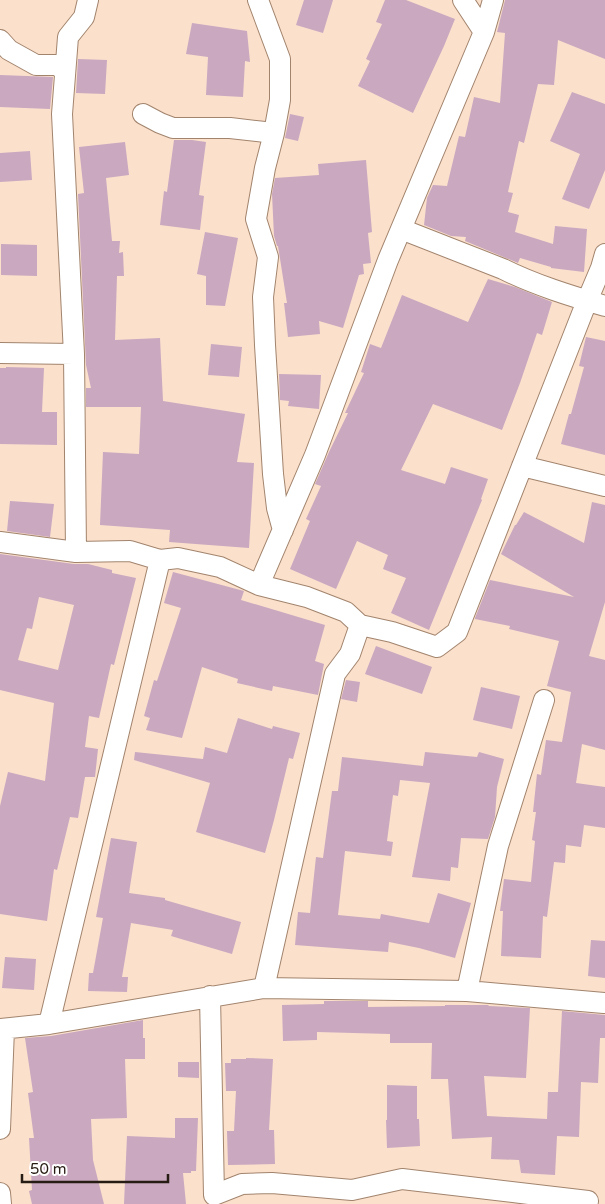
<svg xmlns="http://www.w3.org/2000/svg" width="605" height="1204" font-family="'Varela Round',sans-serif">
	<rect width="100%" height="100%" fill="#fbe0cc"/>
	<path fill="#c9a8c0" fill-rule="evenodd" d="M 304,0 L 333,0 L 323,33 L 296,25 Z
		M 385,0 L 406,0 L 455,19 L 444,46 L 413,113 L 358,86 L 370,61 L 366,59 L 382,24 L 376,22 Z
		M 505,0 L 605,0 L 605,59 L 558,40 L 554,85 L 538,84 L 524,143 L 519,141 L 508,192 L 513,193 L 508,212 L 519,215 L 515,232 L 553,244 L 555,226 L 587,229 L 584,272 L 551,268 L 551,267 L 520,258 L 518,263 L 465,241 L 466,237 L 451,236 L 424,225 L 427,198 L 433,185 L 447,186 L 459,136 L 465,137 L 474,97 L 500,103 L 505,33 L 497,32 Z
		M 192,23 L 247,31 L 250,62 L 245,61 L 243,97 L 206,95 L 208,57 L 186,54 Z
		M 78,59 L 107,60 L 105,94 L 76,93 Z
		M 0,75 L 53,77 L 50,109 L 0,107 Z
		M 572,92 L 605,104 L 605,170 L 589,209 L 562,199 L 580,154 L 550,141 Z
		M 290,114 L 304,117 L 298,141 L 285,138 Z
		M 174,140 L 192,140 L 206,142 L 199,195 L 204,196 L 200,230 L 160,225 L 164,191 L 167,192 Z
		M 125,142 L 129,175 L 106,178 L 112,241 L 120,241 L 119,253 L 123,252 L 124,276 L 117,276 L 115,340 L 160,338 L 163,401 L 245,414 L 237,462 L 254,463 L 249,548 L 169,542 L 170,530 L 100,525 L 103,452 L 139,454 L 141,407 L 86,407 L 86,388 L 91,388 L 86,365 L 78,194 L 84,193 L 79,147 Z
		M 30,151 L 32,180 L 0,182 L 0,153 Z
		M 366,160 L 372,232 L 368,233 L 371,263 L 363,264 L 364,274 L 359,275 L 343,328 L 319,321 L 320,334 L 288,337 L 284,303 L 287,303 L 278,246 L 277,246 L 274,236 L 272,194 L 275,178 L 319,175 L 318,164 Z
		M 205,232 L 238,238 L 225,306 L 206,305 L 206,276 L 197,274 Z
		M 1,244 L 37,245 L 37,276 L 1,275 Z
		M 488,279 L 515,287 L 552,302 L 542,335 L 537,333 L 520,383 L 502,430 L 433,404 L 401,470 L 445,484 L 451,467 L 488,479 L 481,499 L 482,500 L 429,630 L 391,613 L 406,578 L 383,569 L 388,555 L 357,541 L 336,589 L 290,569 L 310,521 L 306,519 L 321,486 L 315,484 L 329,452 L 348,413 L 345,413 L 364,373 L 361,372 L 370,344 L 381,348 L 402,295 L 468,322 Z
		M 586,337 L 605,341 L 605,455 L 561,444 L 569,414 L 571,414 L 584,367 L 579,366 Z
		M 211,344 L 242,347 L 239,377 L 208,375 Z
		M 6,367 L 44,368 L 42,412 L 57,412 L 57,445 L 0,444 L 0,368 L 6,368 Z
		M 279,374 L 321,375 L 319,409 L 288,406 L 289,401 L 280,400 Z
		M 10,501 L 54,504 L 50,537 L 7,531 Z
		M 592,502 L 605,505 L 605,602 L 589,656 L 605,660 L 605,750 L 582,744 L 576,783 L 605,787 L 605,828 L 584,825 L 581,847 L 566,845 L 565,863 L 554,862 L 547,917 L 543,916 L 541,958 L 501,956 L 503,911 L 500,911 L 504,879 L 531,882 L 535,841 L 532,840 L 536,812 L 533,812 L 537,774 L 541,775 L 546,740 L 562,742 L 571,692 L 547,686 L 559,641 L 509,629 L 510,626 L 475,619 L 475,618 L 490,580 L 574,597 L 501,554 L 515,525 L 516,525 L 524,512 L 584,543 Z
		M 0,554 L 74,564 L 88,564 L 112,570 L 112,573 L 136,578 L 114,665 L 111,664 L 99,718 L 89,716 L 85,747 L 98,749 L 95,777 L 85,777 L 78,818 L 70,817 L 57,870 L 54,869 L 47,921 L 0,914 L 0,806 L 8,772 L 45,781 L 54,703 L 0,690 ZM 39,597 L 74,605 L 58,670 L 18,660 L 27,628 L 32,629 Z
		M 173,572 L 244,591 L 241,600 L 325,625 L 315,661 L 324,664 L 318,695 L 273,686 L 272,691 L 237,683 L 238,679 L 202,667 L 182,738 L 146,730 L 150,718 L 144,716 L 154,680 L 157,681 L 181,608 L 164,603 Z
		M 376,646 L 432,667 L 422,694 L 365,674 Z
		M 346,680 L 360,682 L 357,702 L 341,699 Z
		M 481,687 L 520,696 L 512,729 L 473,720 Z
		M 238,718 L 272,729 L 273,726 L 300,733 L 293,759 L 289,758 L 274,820 L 265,853 L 196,832 L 210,783 L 134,760 L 135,752 L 203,759 L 205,747 L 227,753 Z
		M 425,752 L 477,757 L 479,752 L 504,759 L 497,787 L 495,817 L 488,839 L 461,838 L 458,868 L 451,867 L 450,881 L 412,877 L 430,783 L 400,780 L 398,796 L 393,795 L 387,841 L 393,842 L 391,856 L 345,851 L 338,915 L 380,919 L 381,914 L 429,923 L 438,893 L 471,903 L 455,958 L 419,948 L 389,942 L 388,952 L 295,945 L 298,912 L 310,913 L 316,857 L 323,858 L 332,791 L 338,791 L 342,757 L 423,766 Z
		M 111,838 L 137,842 L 129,893 L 165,898 L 165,900 L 241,922 L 232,954 L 171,936 L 173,930 L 131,923 L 122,977 L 128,977 L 127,992 L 88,991 L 89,973 L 93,973 L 103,918 L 96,917 Z
		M 591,940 L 605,941 L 605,978 L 588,976 Z
		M 5,957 L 36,959 L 34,990 L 2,988 Z
		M 324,1001 L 368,1001 L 368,1007 L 445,1006 L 445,1005 L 488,1005 L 489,1006 L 530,1008 L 526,1078 L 484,1076 L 487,1116 L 547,1119 L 548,1092 L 558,1092 L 562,1011 L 605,1015 L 605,1038 L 600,1038 L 598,1083 L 581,1082 L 579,1137 L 557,1136 L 555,1175 L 521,1173 L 519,1160 L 491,1159 L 492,1137 L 452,1139 L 448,1079 L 431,1079 L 432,1043 L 390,1043 L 390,1034 L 317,1032 L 317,1040 L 283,1041 L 282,1005 L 324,1004 Z
		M 143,1020 L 143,1038 L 145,1038 L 145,1059 L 125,1059 L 127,1118 L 91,1119 L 93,1160 L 104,1204 L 32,1204 L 29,1191 L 32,1190 L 29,1138 L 34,1138 L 28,1093 L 33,1092 L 25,1038 L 51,1036 Z
		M 246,1058 L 273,1059 L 269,1130 L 274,1130 L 275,1164 L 228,1165 L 227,1131 L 234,1131 L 236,1091 L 226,1091 L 225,1063 L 231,1063 L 231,1059 L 246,1059 Z
		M 178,1062 L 199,1062 L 199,1078 L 178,1077 Z
		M 387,1085 L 417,1086 L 417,1119 L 419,1119 L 420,1146 L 387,1148 L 386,1120 L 387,1120 Z
		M 175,1118 L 198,1118 L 196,1171 L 191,1171 L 191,1173 L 183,1173 L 186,1204 L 124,1204 L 127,1136 L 175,1138 Z"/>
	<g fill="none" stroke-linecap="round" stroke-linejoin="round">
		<g stroke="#a2846d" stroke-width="22">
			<path id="minor" d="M 88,0 L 84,17 L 68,37 L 62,114 L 74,354 L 76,552 L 130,551 L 160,560
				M 258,0 L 280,59 L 280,100 L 274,133 L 265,168 L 256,219 L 268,257 L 263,297 L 265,345 L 273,474 L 277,508 L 283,530
				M 463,0 L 484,32
				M 0,40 L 9,50 L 36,65 L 57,65 L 65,71
				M 143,114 L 160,123 L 173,128 L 230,128 L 274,133
				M 401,229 L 503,269 C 535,285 571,296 605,306
				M 0,353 L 74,354
				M 522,466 L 605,486
				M 0,542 L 76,552
				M 360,625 L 346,612 L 307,597 L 259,585 L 315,455 L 388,260 L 484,32 L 493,0
				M 264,988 L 335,674 L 350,654 L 360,625 L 392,632 L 437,647 L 457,632 L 587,301 L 601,268 L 605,254
				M 467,991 L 498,846 L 544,700
				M 210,996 L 214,1195 L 242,1184 L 272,1183 L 352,1190 L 402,1179 L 588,1201
				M 49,1024 L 160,560 L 178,558 L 220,567 L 259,585
				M 0,1029 L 49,1024 L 264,988 L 467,991 L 604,1003
				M 0,1129 L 4,1029
				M 0,1193 L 1,1204"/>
		</g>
		<use href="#minor" stroke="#fff" stroke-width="20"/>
	</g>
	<path d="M22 1174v8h146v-8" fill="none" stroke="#271c13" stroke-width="2.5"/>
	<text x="30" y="1174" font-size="15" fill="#271c13" stroke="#ffffff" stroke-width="4" paint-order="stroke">50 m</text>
</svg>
